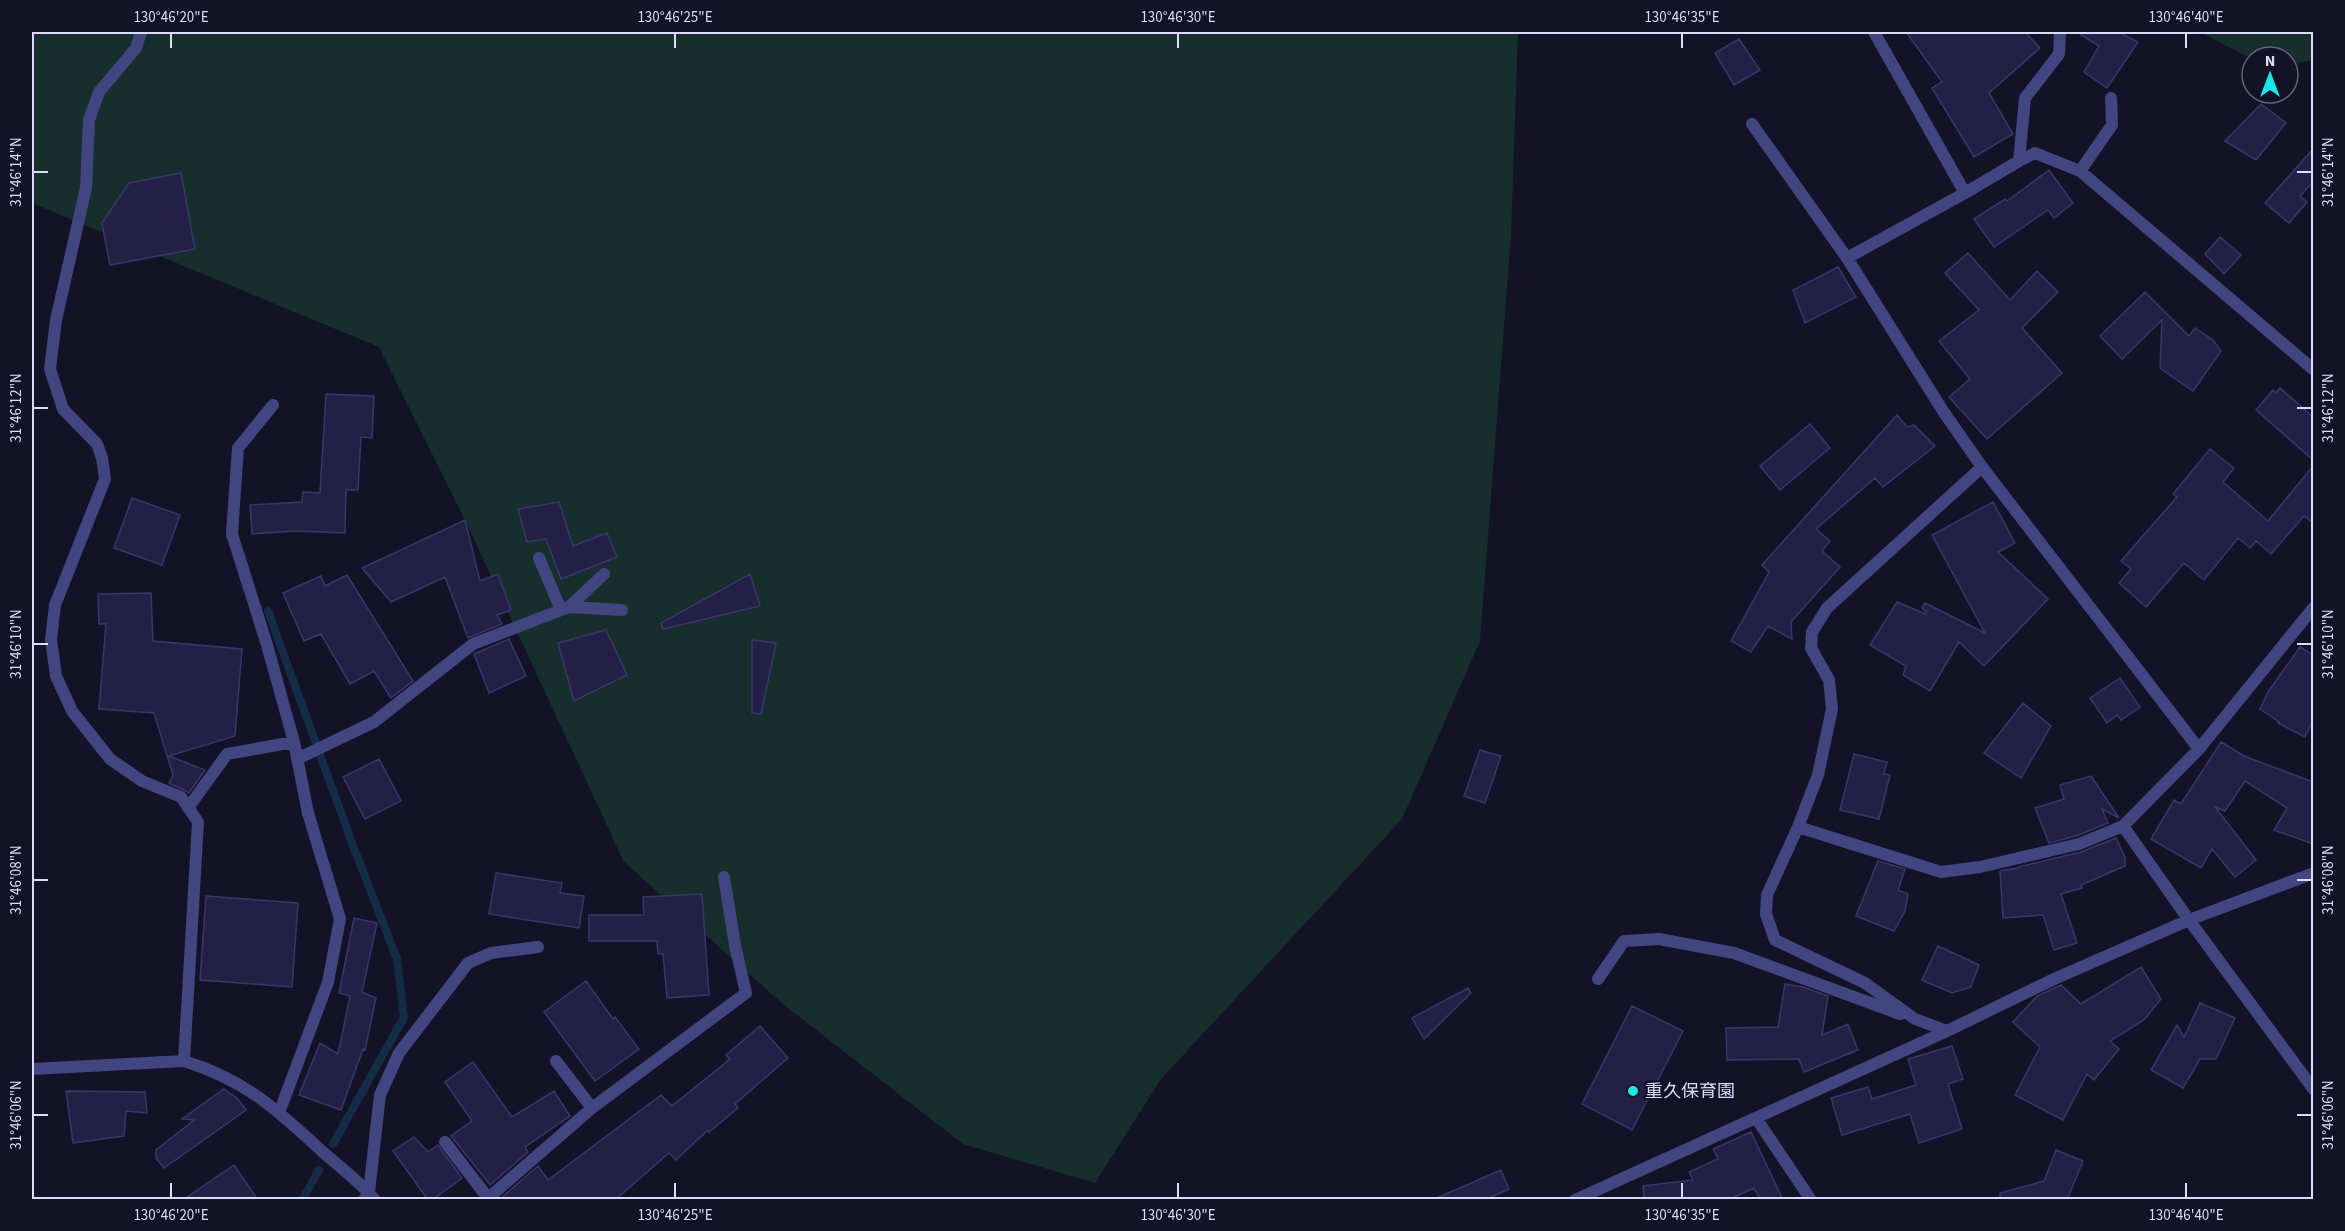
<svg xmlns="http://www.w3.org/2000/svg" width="2345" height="1231" font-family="'Source Sans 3','Noto Sans JP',sans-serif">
	<rect width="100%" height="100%" fill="#141226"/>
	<path fill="#162f2c" d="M 32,32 L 1518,32 L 1511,235 L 1480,641 L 1402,819 L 1161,1079 L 1095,1183 L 963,1144 L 784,1005 L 624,862 L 465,520 L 379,347 L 32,203 Z
		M 2200,32 L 2313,32 L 2313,60 L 2288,65 L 2288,57 L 2252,57 L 2252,59 Z"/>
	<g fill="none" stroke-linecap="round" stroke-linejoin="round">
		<path stroke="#142c48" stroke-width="8" d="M 268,611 L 352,843 L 397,959 L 404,1017 L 333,1144
			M 302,1200 L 319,1170"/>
	</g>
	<path fill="#242045" stroke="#3b356e" stroke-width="1.5" d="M 1906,32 L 2025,32 L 2040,48 L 1989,93 L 2013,134 L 1974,157 L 1932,88 L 1942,82 Z
		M 2077,32 L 2118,32 L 2138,42 L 2107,88 L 2084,72 L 2099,46 Z
		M 1739,39 L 1760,70 L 1734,85 L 1715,53 Z
		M 2261,104 L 2286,123 L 2256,160 L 2225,141 Z
		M 2313,149 L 2313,182 L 2300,196 L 2307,202 L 2289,223 L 2265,203 Z
		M 2049,170 L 2073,203 L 2054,218 L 2048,210 L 1994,247 L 1974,219 L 2005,199 L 2007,201 Z
		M 181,173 L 195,249 L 110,265 L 102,223 L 129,183 Z
		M 2220,237 L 2241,255 L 2224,274 L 2205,254 Z
		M 1968,253 L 2010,300 L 2037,271 L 2058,292 L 2022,328 L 2062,373 L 1987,439 L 1949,397 L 1970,379 L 1939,341 L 1979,310 L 1945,273 Z
		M 1838,267 L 1856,297 L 1805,323 L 1793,290 Z
		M 2145,292 L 2189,336 L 2195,328 L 2213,340 L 2221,351 L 2193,391 L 2160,368 L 2162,320 L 2122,359 L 2100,336 Z
		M 2280,388 L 2313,417 L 2313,460 L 2256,410 L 2273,390 L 2276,393 Z
		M 326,394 L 374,396 L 372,438 L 361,437 L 358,490 L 346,490 L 345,533 L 295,531 L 252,534 L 250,505 L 302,502 L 303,492 L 320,493 Z
		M 1897,415 L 1907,427 L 1914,425 L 1935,446 L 1883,487 L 1875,478 L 1816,529 L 1830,541 L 1822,551 L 1840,567 L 1791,622 L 1792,639 L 1768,626 L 1751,652 L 1731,641 L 1769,572 L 1762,565 Z
		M 1810,424 L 1830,448 L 1780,490 L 1760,466 Z
		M 2210,449 L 2234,468 L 2223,482 L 2268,521 L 2313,466 L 2313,523 L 2304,516 L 2271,554 L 2256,541 L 2250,548 L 2238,538 L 2204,580 L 2184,563 L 2146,607 L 2119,583 L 2131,569 L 2121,561 L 2177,497 L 2173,494 Z
		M 132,498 L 180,515 L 162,565 L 114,548 Z
		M 559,502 L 573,546 L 607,533 L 617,557 L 561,579 L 546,539 L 527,542 L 518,509 Z
		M 1993,502 L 2015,543 L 1998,552 L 2048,599 L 1984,666 L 1959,642 L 1930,691 L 1903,675 L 1906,666 L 1870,645 L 1897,602 L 1926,614 L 1927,612 L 1922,608 L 1925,603 L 1985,633 L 1932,535 Z
		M 465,520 L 480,581 L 498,574 L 511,610 L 497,615 L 502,624 L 468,638 L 445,577 L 391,602 L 362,568 Z
		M 750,574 L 760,606 L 663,629 L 661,623 Z
		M 347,575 L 413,681 L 391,698 L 374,671 L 350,684 L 321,634 L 304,641 L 283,593 L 321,576 L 325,586 Z
		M 151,593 L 153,641 L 242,649 L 235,736 L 169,756 L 205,770 L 189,793 L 169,783 L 173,775 L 154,713 L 99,709 L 106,624 L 99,624 L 98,594 Z
		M 606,630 L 627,675 L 574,701 L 558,643 Z
		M 509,639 L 526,676 L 489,693 L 474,654 Z
		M 752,640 L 776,643 L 761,714 L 752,713 Z
		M 2300,647 L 2313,655 L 2313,720 L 2305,737 L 2278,723 L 2279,722 L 2260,709 L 2268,692 Z
		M 2120,678 L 2140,707 L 2121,720 L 2117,715 L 2107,723 L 2090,698 Z
		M 2023,703 L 2051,726 L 2021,778 L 1984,753 Z
		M 2221,742 L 2244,756 L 2313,782 L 2313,844 L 2274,830 L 2287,808 L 2245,781 L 2225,811 L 2215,807 L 2256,860 L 2235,877 L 2212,849 L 2201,868 L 2151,839 L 2174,800 L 2181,804 Z
		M 1480,750 L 1501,756 L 1485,803 L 1464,796 Z
		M 1854,754 L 1887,762 L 1884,774 L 1890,775 L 1879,819 L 1840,810 Z
		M 379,759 L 401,801 L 365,819 L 343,777 Z
		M 2091,776 L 2119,818 L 2102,809 L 2108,823 L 2076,836 L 2049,843 L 2035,808 L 2064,799 L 2060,785 Z
		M 2116,838 L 2125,857 L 2125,866 L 2081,885 L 2082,888 L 2061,894 L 2077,943 L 2054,950 L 2043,915 L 2003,918 L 2000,871 L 2018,868 L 2018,867 L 2081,852 Z
		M 1878,861 L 1905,869 L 1898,890 L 1908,894 L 1905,911 L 1894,931 L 1856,916 Z
		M 496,873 L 562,883 L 560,893 L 584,896 L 579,928 L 489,914 Z
		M 702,894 L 709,995 L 667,998 L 663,954 L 658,954 L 657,941 L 589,941 L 589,915 L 644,915 L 643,897 Z
		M 206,896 L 298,903 L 292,987 L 200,980 Z
		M 354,918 L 377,923 L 362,992 L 376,998 L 365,1050 L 363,1049 L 341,1110 L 299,1095 L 320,1043 L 338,1054 L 350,996 L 339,993 Z
		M 1938,946 L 1979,965 L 1971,987 L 1952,993 L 1922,980 Z
		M 2141,967 L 2161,999 L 2144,1020 L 2110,1041 L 2119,1049 L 2094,1080 L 2087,1074 L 2063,1120 L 2015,1095 L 2040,1047 L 2013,1022 L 2037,996 L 2061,985 L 2081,1004 Z
		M 586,981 L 613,1019 L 615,1017 L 639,1049 L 595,1081 L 544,1012 Z
		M 1785,984 L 1803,987 L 1828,996 L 1822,1035 L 1848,1024 L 1858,1050 L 1804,1072 L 1799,1059 L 1727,1060 L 1726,1028 L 1778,1027 Z
		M 1468,988 L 1471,993 L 1424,1039 L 1412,1018 Z
		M 2200,1003 L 2235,1018 L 2216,1059 L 2200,1059 L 2183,1088 L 2151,1070 L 2177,1025 L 2184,1037 Z
		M 1632,1006 L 1683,1031 L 1632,1130 L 1582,1104 Z
		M 760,1026 L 788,1058 L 735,1104 L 738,1108 L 709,1132 L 708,1130 L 676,1160 L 669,1153 L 615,1200 L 500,1199 L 538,1166 L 548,1180 L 661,1095 L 672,1106 L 730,1059 L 726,1055 Z
		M 1952,1046 L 1963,1079 L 1948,1084 L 1962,1129 L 1919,1143 L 1910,1114 L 1842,1135 L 1831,1098 L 1868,1087 L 1872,1099 L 1916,1085 L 1908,1059 Z
		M 473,1062 L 512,1117 L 554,1091 L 570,1116 L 525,1147 L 528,1152 L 490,1185 L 451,1136 L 472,1121 L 445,1082 Z
		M 224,1089 L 237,1098 L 246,1110 L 164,1168 L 156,1158 L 156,1150 L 194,1120 L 182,1119 Z
		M 66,1091 L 145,1092 L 147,1113 L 126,1111 L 124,1136 L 73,1143 Z
		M 1751,1132 L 1783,1200 L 1761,1200 L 1754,1188 L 1728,1200 L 1644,1200 L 1643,1186 L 1693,1180 L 1689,1172 L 1718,1159 L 1713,1149 Z
		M 414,1137 L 428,1152 L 438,1145 L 462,1178 L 432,1200 L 428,1200 L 393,1151 Z
		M 2056,1150 L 2083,1161 L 2067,1200 L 2000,1200 L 2000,1193 L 2044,1181 Z
		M 234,1165 L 258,1200 L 183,1200 Z
		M 1501,1170 L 1509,1189 L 1485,1200 L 1432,1200 Z"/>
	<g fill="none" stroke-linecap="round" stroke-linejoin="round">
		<path stroke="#424680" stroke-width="12" d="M 141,32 L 136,48 L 99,92 L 89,120 L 86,188 L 56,320 L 50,369 L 63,409 L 97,444 L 102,458 L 105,479 L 55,605 L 51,639 L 56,676 L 72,711 L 110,759 L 142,781 L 181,797 L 198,822 L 184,1061
			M 2060,32 L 2059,54 L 2025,98 L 2019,161 L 2035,153 L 2080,171 L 2314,370
			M 1752,124 L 1847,258 L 1943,411 L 1982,467 L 2199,749
			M 2080,171 L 2112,125 L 2111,98
			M 1965,193 L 2019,161
			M 1847,258 L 1965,193 L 1874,32
			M 273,405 L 238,448 L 232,534 L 267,645 L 294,742 L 308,813 L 340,919 L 328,982 L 279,1113
			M 539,558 L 561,610
			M 569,607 L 604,574
			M 2314,607 L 2199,749 L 2123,826 L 2189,920 L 2314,1090
			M 297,759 L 374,722 L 473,644 L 569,607 L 622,610
			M 188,808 L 227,754 L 294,742
			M 1798,827 L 1941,872 L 1980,867 L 2079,844 L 2123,826
			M 1598,979 L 1624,941 L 1659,939 L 1734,953 L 1900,1014
			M 1947,1031 L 1915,1019 L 1865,983 L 1775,940 L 1766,914 L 1767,895 L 1798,827 L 1818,775 L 1832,709 L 1829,680 L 1811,648 L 1812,632 L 1827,608 L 1982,467
			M 556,1061 L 592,1108
			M 32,1069 L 184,1061 C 246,1080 277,1110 324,1153 C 341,1168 360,1182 375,1200
			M 1756,1118 L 1811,1200
			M 445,1142 L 488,1198
			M 364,1200 L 369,1192 L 380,1095 L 399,1053 L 468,963 L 491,953 L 538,947
			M 486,1200 L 592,1108 L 746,993 L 735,945 L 724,877
			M 1575,1200 L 1947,1031 L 2054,979 L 2189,920 L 2314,873"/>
	</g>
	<path fill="none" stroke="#dcdbfb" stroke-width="2" d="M 171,33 L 171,48M 675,33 L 675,48M 1178,33 L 1178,48M 1682,33 L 1682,48M 2186,33 L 2186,48M 33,172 L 48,172M 2297,172 L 2312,172M 33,408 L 48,408M 2297,408 L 2312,408M 33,644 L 48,644M 2297,644 L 2312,644M 33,880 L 48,880M 2297,880 L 2312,880M 33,1115 L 48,1115M 2297,1115 L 2312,1115M 171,1183 L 171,1198M 675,1183 L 675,1198M 1178,1183 L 1178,1198M 1682,1183 L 1682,1198M 2186,1183 L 2186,1198"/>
	<circle fill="#1be6e7" stroke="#141226" stroke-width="2" cx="1633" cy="1091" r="6"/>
	<g text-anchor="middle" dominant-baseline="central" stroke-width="4.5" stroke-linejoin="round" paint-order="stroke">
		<g font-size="18" fill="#dcdbfb" stroke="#141226" text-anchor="start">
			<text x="1645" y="1091">重久保育園</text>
		</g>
	</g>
	<rect width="2345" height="1231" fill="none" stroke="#141226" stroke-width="66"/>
	<g transform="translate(2270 75)"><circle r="28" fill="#141226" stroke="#64627b" stroke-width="1.5"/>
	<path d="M0-4.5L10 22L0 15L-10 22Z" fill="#1be6e7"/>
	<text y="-9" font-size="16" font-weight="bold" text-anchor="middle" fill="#dcdbfb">N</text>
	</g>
	<rect x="33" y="33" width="2279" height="1165" fill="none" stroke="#dcdbfb" stroke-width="2"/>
	<g font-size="15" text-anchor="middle" fill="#dcdbfb">
		<text x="171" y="22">130°46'20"E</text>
		<text x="675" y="22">130°46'25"E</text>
		<text x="1178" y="22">130°46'30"E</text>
		<text x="1682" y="22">130°46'35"E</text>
		<text x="2186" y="22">130°46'40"E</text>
		<text transform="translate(16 172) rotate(-90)" y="5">31°46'14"N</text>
		<text transform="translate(2328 172) rotate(-90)" y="5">31°46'14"N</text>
		<text transform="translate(16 408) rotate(-90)" y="5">31°46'12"N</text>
		<text transform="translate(2328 408) rotate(-90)" y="5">31°46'12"N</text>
		<text transform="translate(16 644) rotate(-90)" y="5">31°46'10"N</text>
		<text transform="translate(2328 644) rotate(-90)" y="5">31°46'10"N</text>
		<text transform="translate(16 880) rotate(-90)" y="5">31°46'08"N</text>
		<text transform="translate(2328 880) rotate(-90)" y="5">31°46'08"N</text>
		<text transform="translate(16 1115) rotate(-90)" y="5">31°46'06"N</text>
		<text transform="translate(2328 1115) rotate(-90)" y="5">31°46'06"N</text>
		<text x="171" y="1220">130°46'20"E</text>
		<text x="675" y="1220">130°46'25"E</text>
		<text x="1178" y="1220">130°46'30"E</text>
		<text x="1682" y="1220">130°46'35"E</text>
		<text x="2186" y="1220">130°46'40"E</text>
	</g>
</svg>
